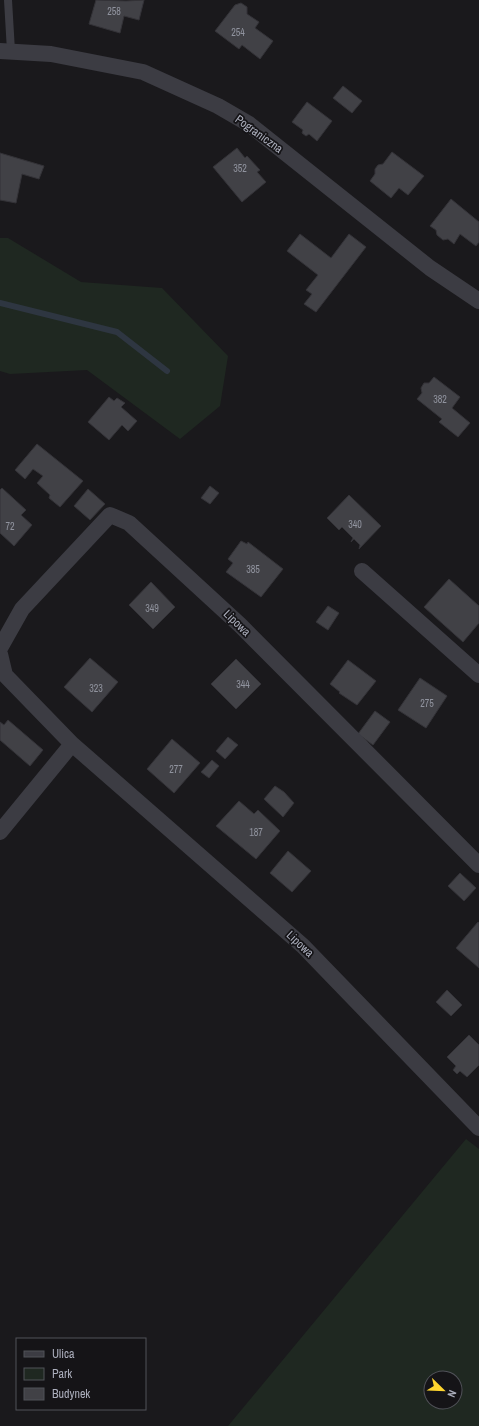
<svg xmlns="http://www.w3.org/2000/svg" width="479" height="1426" font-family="'Archivo Narrow',sans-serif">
	<rect width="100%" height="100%" fill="#1a191c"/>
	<path fill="#1f2821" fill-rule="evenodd" d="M 0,238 L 8,238 L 81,282 L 162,288 L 228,356 L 220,406 L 180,439 L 87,370 L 10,374 L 0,371 Z
		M 466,1139 L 479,1149 L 479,1426 L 228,1426 ZM 431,1378 L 455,1378 L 455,1402 L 431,1402 Z"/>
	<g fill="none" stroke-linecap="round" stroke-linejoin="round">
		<path stroke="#2e3641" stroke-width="6" d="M 0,303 L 117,332 L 167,371"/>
	</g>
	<path fill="#414146" stroke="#343338" d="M 96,0 L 126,1 L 144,0 L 139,20 L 124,16 L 120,33 L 89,24 Z
		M 241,3 L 247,7 L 247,14 L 259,22 L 255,28 L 273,41 L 260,59 L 242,45 L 239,49 L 215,31 L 235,5 Z
		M 343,86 L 362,101 L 352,113 L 333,98 Z
		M 307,102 L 332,121 L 317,141 L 309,134 L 306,136 L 302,133 L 303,130 L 292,122 Z
		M 237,148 L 245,158 L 247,156 L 260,170 L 257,172 L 266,182 L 242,202 L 213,167 Z
		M 392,152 L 424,176 L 408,195 L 399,188 L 391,198 L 370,181 L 375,174 L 375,169 L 378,165 L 383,164 Z
		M 0,153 L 44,166 L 39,179 L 22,174 L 16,203 L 0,200 Z
		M 451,199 L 479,222 L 479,242 L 476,246 L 460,234 L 454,244 L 448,239 L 443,240 L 437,235 L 436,230 L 430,226 Z
		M 300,234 L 331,258 L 349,234 L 366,247 L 316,312 L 304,304 L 312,294 L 306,290 L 318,275 L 287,251 Z
		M 434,377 L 460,397 L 452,408 L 470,423 L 458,437 L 439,422 L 442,419 L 417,399 L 422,393 L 421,388 L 424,383 L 429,383 Z
		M 109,397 L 114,401 L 117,398 L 125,403 L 121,407 L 137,421 L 128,431 L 122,425 L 109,440 L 88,422 Z
		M 37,444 L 83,481 L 60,507 L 49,498 L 50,495 L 37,483 L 43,476 L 33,469 L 25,479 L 15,470 Z
		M 210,486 L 219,493 L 210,504 L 201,498 Z
		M 2,488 L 26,510 L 21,515 L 32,525 L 14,546 L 0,533 L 0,490 Z
		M 88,489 L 105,504 L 90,520 L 74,506 Z
		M 349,495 L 381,526 L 359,549 L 360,545 L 354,539 L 351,542 L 353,538 L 342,527 L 339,530 L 327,518 Z
		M 241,541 L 247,544 L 248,542 L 283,569 L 261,597 L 226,572 L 233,563 L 228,559 Z
		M 449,579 L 479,606 L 479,623 L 463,642 L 424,607 Z
		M 151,582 L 175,607 L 153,629 L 129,605 Z
		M 328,606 L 339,613 L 328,630 L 316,622 Z
		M 90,658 L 118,682 L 92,712 L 64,687 Z
		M 236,659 L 261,684 L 236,709 L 211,684 Z
		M 348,660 L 376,681 L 357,705 L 339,693 L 340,692 L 330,684 Z
		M 420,678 L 447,696 L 426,728 L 398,710 Z
		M 375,711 L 390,722 L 373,745 L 358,734 Z
		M 8,720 L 43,750 L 30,766 L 0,740 L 0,722 L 4,725 Z
		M 228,737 L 238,745 L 225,759 L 216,751 Z
		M 172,739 L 200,763 L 174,793 L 147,769 Z
		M 212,760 L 219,766 L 209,778 L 201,772 Z
		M 275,786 L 284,792 L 294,803 L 283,817 L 264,799 Z
		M 239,801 L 254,814 L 258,810 L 280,831 L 256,859 L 216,826 Z
		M 288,851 L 311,871 L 292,892 L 270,873 Z
		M 460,873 L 476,888 L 464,901 L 448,886 Z
		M 478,922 L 479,923 L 479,968 L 456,948 Z
		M 447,990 L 462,1005 L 451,1016 L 436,1002 Z
		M 469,1035 L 479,1045 L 479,1065 L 467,1077 L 460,1071 L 457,1074 L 453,1070 L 456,1066 L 447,1057 Z"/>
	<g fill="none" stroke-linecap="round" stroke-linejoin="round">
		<path stroke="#3c3c43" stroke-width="8" d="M 8,0 L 11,51"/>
		<path stroke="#3c3c43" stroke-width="16" d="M 0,51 L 51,54 L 143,72 L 218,106 L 249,124 L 430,268 L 479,301
			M 362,571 L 479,675
			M 0,648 L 22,609 L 110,515 L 129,523 L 240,625 L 479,865
			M 0,654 L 5,675 L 72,744 L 303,946 L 479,1128
			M 0,832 L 72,744"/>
	</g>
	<g text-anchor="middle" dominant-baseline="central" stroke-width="3.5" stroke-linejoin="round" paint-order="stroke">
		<g font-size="10" fill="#90939e">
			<text x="114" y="11">258</text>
			<text x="238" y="32">254</text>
			<text x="240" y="168">352</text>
			<text x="440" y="399">382</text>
			<text x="355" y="524">340</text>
			<text x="10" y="526">72</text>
			<text x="253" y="569">385</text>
			<text x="152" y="608">349</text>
			<text x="243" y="684">344</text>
			<text x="96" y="688">323</text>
			<text x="427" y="703">275</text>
			<text x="176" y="769">277</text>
			<text x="256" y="832">187</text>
		</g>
		<g font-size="12" fill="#abaebc" stroke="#151417">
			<text transform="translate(259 134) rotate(36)">Pograniczna</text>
			<text transform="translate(237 623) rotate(44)">Lipowa</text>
			<text transform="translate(300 944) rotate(43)">Lipowa</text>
		</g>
	</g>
	<rect x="16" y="1338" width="130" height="72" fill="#151417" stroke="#515259"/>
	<rect x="24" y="1351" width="20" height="6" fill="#3c3c43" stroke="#515259"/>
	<text x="52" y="1358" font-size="12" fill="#abaebc">Ulica</text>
	<rect x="24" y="1368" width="20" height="12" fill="#1f2821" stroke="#515259"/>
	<text x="52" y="1378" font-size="12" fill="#abaebc">Park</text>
	<rect x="24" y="1388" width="20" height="12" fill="#414146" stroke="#515259"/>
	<text x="52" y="1398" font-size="12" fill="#abaebc">Budynek</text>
	<g transform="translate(443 1390) rotate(113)"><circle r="19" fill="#151417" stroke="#515259"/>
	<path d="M0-3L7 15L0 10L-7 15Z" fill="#fed52f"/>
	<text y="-6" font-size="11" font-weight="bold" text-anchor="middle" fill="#abaebc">N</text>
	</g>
</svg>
